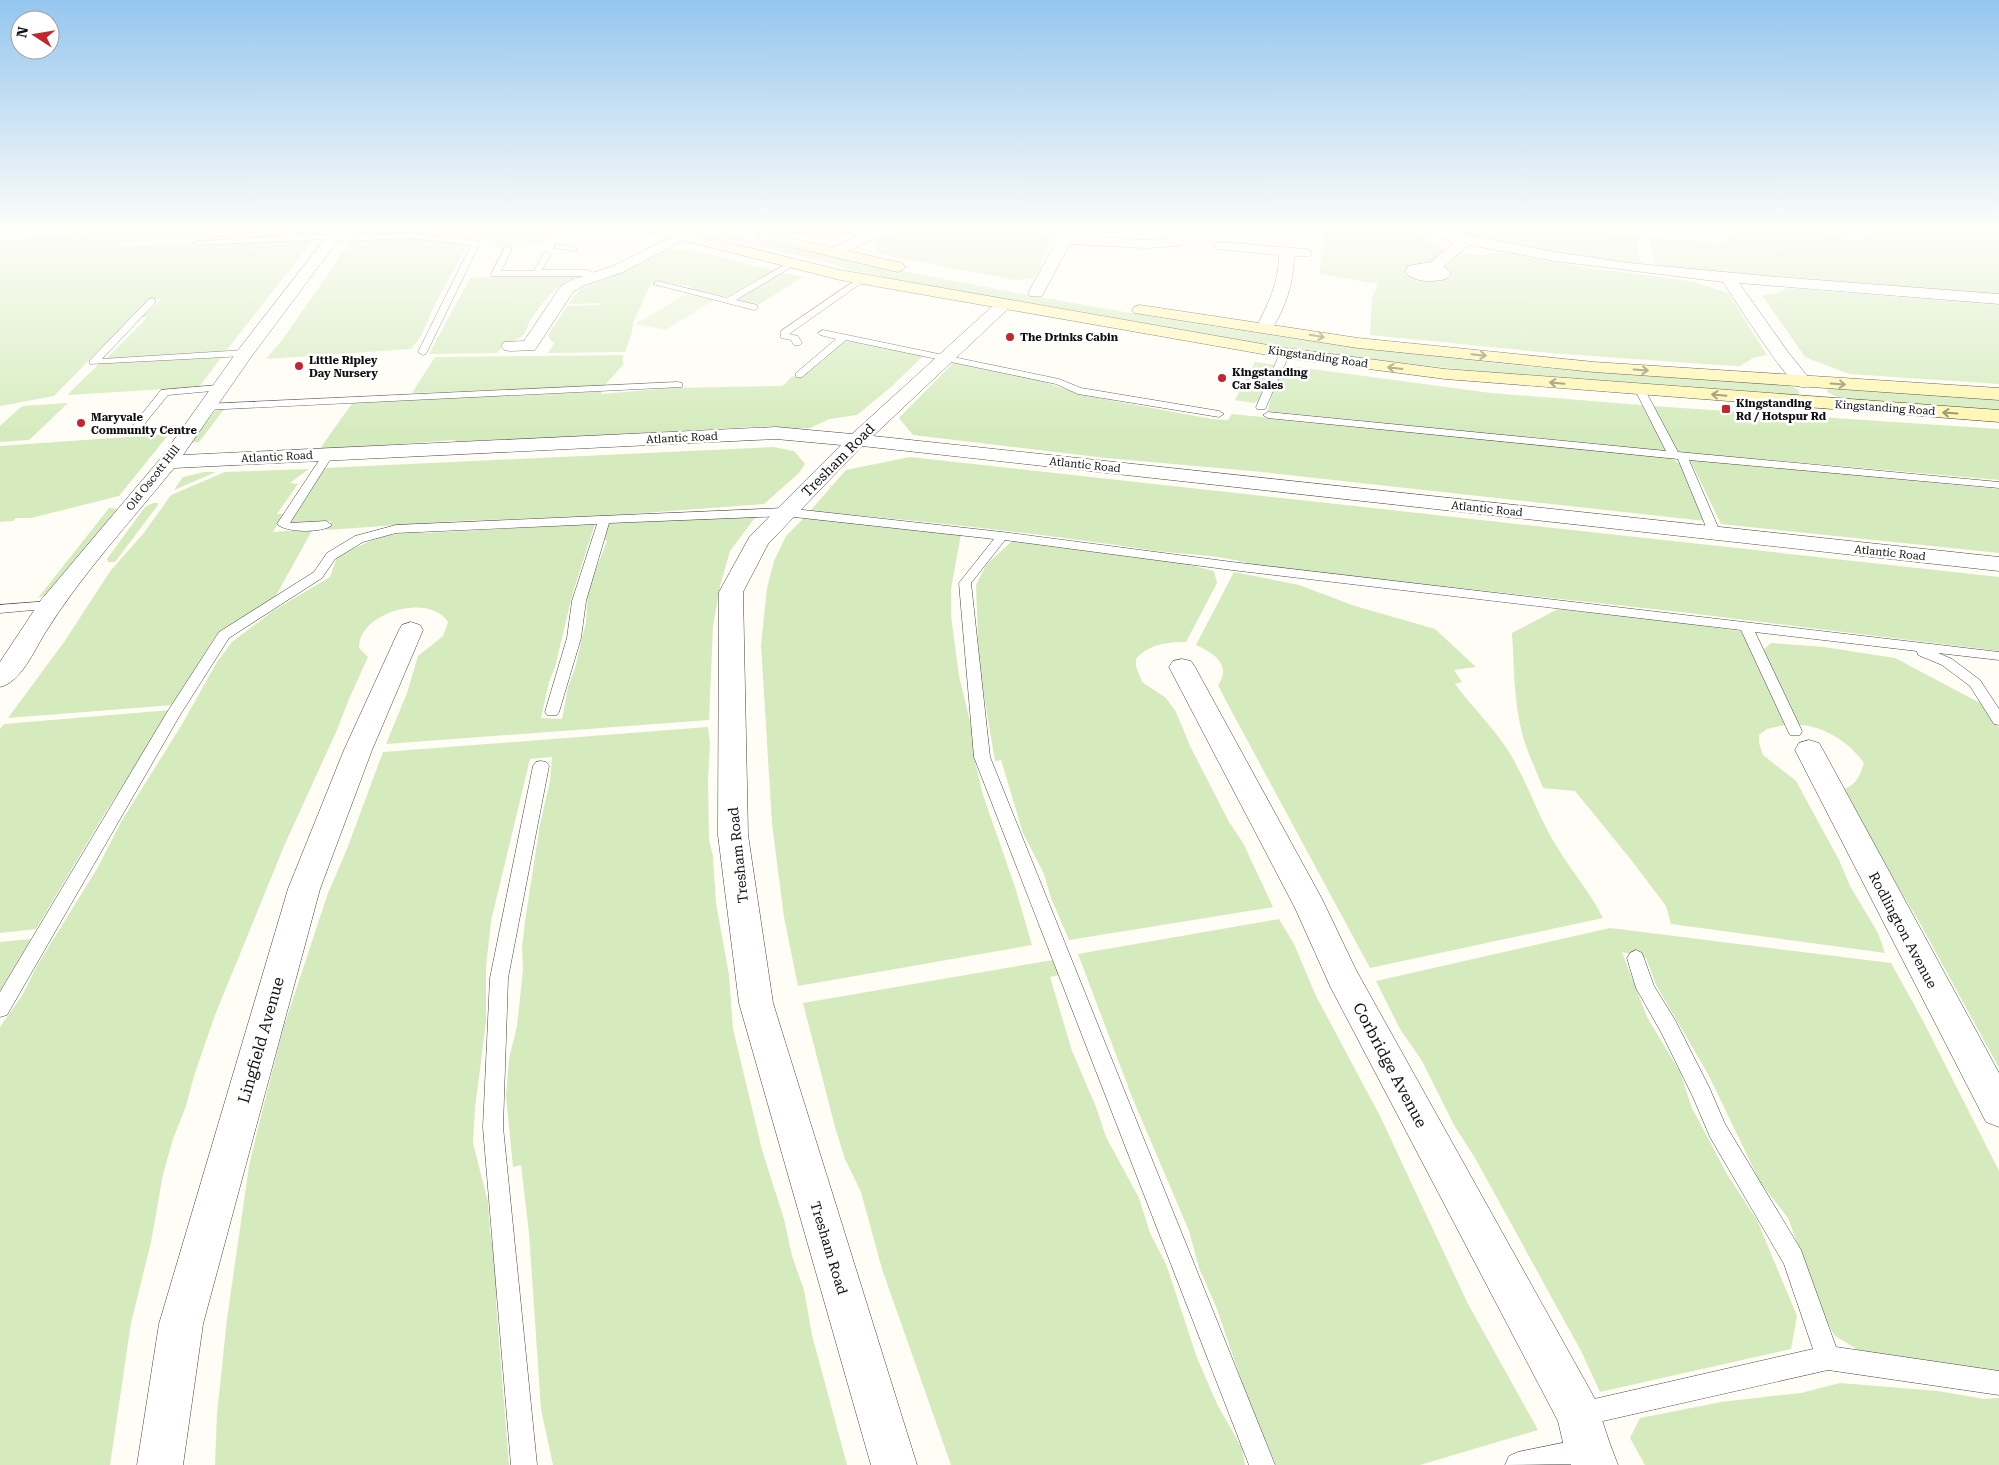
<svg xmlns="http://www.w3.org/2000/svg" width="1999" height="1465" font-family="'Roboto Serif',serif">
	<rect width="100%" height="100%" fill="#fffdf5"/>
	<path fill="#d5ebbd" d="M 118,227 L 323,227 L 316,237 L 243,239 L 250,234 L 237,234 L 232,238 L 120,242 L 116,246 L 314,239 L 226,351 L 106,359 L 147,318 L 142,317 L 162,299 L 149,299 L 54,396 L 0,406 L 0,240 L 114,231 Z
		M 361,227 L 574,227 L 531,247 L 488,247 L 492,240 L 411,235 L 352,238 Z
		M 758,227 L 871,227 C 830,244 800,238 758,227 Z
		M 908,227 L 1036,227 L 1030,230 L 1043,234 L 1052,234 L 1037,274 L 1030,279 L 1015,280 L 878,254 L 873,241 Z
		M 1305,227 L 1393,227 L 1426,237 L 1431,243 L 1445,251 L 1442,268 L 1458,255 L 1485,255 L 1497,252 L 1589,268 L 1692,281 L 1728,293 L 1767,355 L 1753,358 L 1740,366 L 1733,366 L 1550,353 L 1370,335 L 1372,298 L 1378,284 L 1319,274 L 1324,249 L 1324,229 Z
		M 1431,227 L 1576,227 L 1637,236 L 1640,264 L 1523,247 Z
		M 1735,227 L 1819,227 C 1824,238 1863,243 1872,235 L 1868,230 L 1861,227 L 1999,227 L 1999,294 L 1656,267 L 1648,237 L 1723,242 Z
		M 719,232 C 972,288 1227,335 1485,362 C 1586,373 1687,376 1788,385 L 1799,390 L 1799,395 C 1639,384 1480,375 1321,353 C 1162,331 1002,301 844,269 L 838,265 L 713,235 Z
		M 413,238 L 456,241 L 456,245 L 468,244 L 435,304 L 421,336 L 411,349 L 266,359 L 283,339 L 351,241 Z
		M 685,249 L 774,270 L 729,297 L 689,289 L 691,286 L 671,284 L 671,283 L 651,283 L 633,323 L 632,333 L 625,352 L 548,353 L 555,342 L 552,342 L 548,335 L 567,306 L 601,305 L 601,303 L 568,304 L 580,289 L 629,270 L 667,250 Z
		M 781,272 L 803,277 L 758,305 L 744,303 L 736,299 Z
		M 528,274 L 582,274 C 556,284 547,297 531,319 C 528,324 526,333 522,336 C 513,344 505,341 497,353 L 429,354 L 470,278 Z
		M 1786,288 L 1999,305 L 1999,384 L 1849,374 L 1805,357 L 1762,295 L 1778,293 Z
		M 849,341 L 923,356 L 891,387 L 857,415 L 829,419 L 810,428 L 777,430 L 775,426 L 457,442 L 454,440 L 319,450 L 353,402 L 601,391 L 601,394 L 671,388 L 782,386 L 785,384 L 792,376 L 800,378 L 820,363 L 841,343 Z
		M 223,355 L 199,387 L 67,395 L 101,362 Z
		M 623,355 L 623,365 L 604,386 L 412,393 L 435,357 Z
		M 1255,362 L 1275,365 L 1260,400 L 1254,403 L 1235,400 Z
		M 953,363 L 1044,382 L 1087,396 L 1212,419 L 1228,420 L 1232,414 L 1672,458 L 1681,465 L 1705,521 L 1262,472 L 1106,458 L 913,435 L 899,418 Z
		M 1282,365 L 1491,393 L 1642,405 L 1667,452 L 1267,411 Z
		M 1829,387 L 1999,399 L 1999,410 L 1839,398 L 1827,392 Z
		M 68,403 L 29,440 L 0,442 L 0,426 L 22,406 Z
		M 1652,406 L 1999,429 L 1999,480 L 1677,452 Z
		M 225,408 L 199,442 L 191,443 L 215,411 Z
		M 169,434 L 119,496 L 31,518 L 16,518 L 13,521 L 0,522 L 0,446 Z
		M 773,447 L 794,451 L 805,464 L 799,473 L 764,504 L 604,516 L 456,521 L 326,530 L 332,521 L 293,523 L 290,521 L 325,468 Z
		M 910,457 L 1999,577 L 1999,651 L 1680,612 L 1257,566 C 1223,554 1185,555 1149,550 C 1036,533 923,521 810,511 L 846,470 Z
		M 1690,460 L 1999,489 L 1999,553 L 1721,524 Z
		M 309,469 L 290,483 L 298,484 L 277,514 L 284,514 L 273,532 L 313,529 L 274,599 L 216,635 L 173,705 L 8,718 L 64,642 L 111,570 L 143,534 L 171,495 L 225,472 Z
		M 204,472 L 216,472 L 174,490 L 183,477 Z
		M 153,503 L 158,503 L 158,505 L 115,562 L 108,562 L 107,559 L 145,507 Z
		M 109,508 L 117,509 L 53,592 L 38,598 Z
		M 757,515 L 730,551 L 720,586 L 713,626 L 709,720 L 386,744 L 407,693 L 418,656 L 443,636 L 448,622 C 430,592 358,612 359,648 L 368,657 L 349,699 L 337,730 L 284,846 L 247,937 L 215,1015 L 194,1076 L 186,1106 L 173,1139 L 163,1174 L 151,1242 L 131,1323 L 110,1465 L 0,1465 L 0,1027 L 23,994 L 38,964 L 98,867 L 121,822 L 181,726 L 217,662 L 232,642 L 273,611 L 330,577 L 337,557 C 368,541 388,531 424,533 L 595,524 L 573,592 L 555,667 L 549,682 L 541,718 L 562,719 L 568,687 L 575,668 L 586,622 L 588,590 L 607,541 L 602,536 L 607,523 Z
		M 805,517 L 961,534 L 951,589 L 951,616 L 959,676 L 974,738 L 974,757 L 983,795 L 1015,887 L 1032,945 L 798,986 L 784,917 L 772,824 L 761,645 L 767,588 L 774,561 L 786,536 Z
		M 1012,541 L 1174,561 L 1214,571 L 1217,583 L 1186,642 C 1167,642 1149,644 1136,659 L 1136,666 L 1142,682 L 1166,698 L 1176,712 L 1190,746 L 1229,822 L 1243,843 L 1273,907 L 1069,940 L 1051,898 L 1044,874 L 1023,833 L 1001,760 L 995,761 L 981,678 L 978,640 L 976,585 L 986,565 Z
		M 1234,572 L 1299,585 L 1355,606 L 1435,629 L 1476,667 L 1454,670 L 1462,682 L 1455,684 C 1472,707 1494,728 1509,752 C 1528,783 1538,817 1557,847 C 1572,872 1590,892 1603,918 L 1370,968 L 1225,699 L 1218,685 C 1233,665 1212,652 1196,645 Z
		M 1558,609 L 1663,620 L 1745,632 L 1789,724 L 1767,729 L 1759,735 L 1759,743 L 1763,755 L 1796,781 L 1839,860 L 1850,886 L 1878,933 L 1885,953 L 1671,924 L 1666,906 L 1632,861 L 1575,791 L 1543,788 C 1536,770 1527,752 1522,733 C 1514,701 1514,667 1512,633 Z
		M 1771,643 L 1824,647 L 1895,658 L 1982,704 L 1999,728 L 1999,1068 L 1922,927 L 1896,883 L 1843,789 C 1857,785 1860,775 1864,763 C 1850,743 1825,726 1799,725 L 1762,651 Z
		M 171,710 L 105,813 L 36,929 L 0,933 L 0,729 L 4,724 Z
		M 708,727 L 710,744 L 708,779 L 709,839 L 713,857 L 716,903 L 729,975 L 733,1029 L 762,1150 L 784,1219 L 792,1256 L 804,1290 L 812,1335 L 847,1465 L 553,1465 L 541,1409 L 529,1233 L 521,1165 L 513,1167 L 506,1096 L 509,1059 L 517,1026 L 523,970 L 522,948 L 525,921 L 540,824 L 550,781 L 552,757 L 530,759 L 491,921 L 486,967 L 486,1022 L 475,1108 L 473,1143 L 488,1202 L 490,1232 L 497,1271 L 496,1303 L 509,1465 L 215,1465 L 217,1414 L 227,1319 L 249,1166 L 258,1128 L 283,1029 L 328,893 L 347,849 L 383,752 Z
		M 1279,919 L 1294,944 L 1316,996 L 1380,1116 L 1468,1304 L 1538,1430 L 1420,1465 L 1276,1465 L 1249,1403 L 1217,1309 L 1199,1268 L 1189,1231 L 1132,1097 L 1078,954 Z
		M 1610,928 L 1891,963 L 1922,1019 L 1999,1171 L 1999,1371 L 1858,1350 L 1834,1335 L 1825,1318 L 1788,1218 L 1760,1182 L 1708,1074 L 1656,985 L 1646,958 L 1622,952 L 1647,1017 L 1680,1072 L 1692,1108 L 1727,1174 L 1757,1220 L 1774,1261 L 1797,1316 L 1791,1349 L 1600,1392 L 1581,1351 L 1475,1158 L 1454,1125 L 1422,1061 L 1400,1029 L 1376,981 Z
		M 31,939 L 0,991 L 0,942 Z
		M 1053,960 L 1060,975 L 1050,977 L 1072,1051 L 1096,1107 L 1106,1137 L 1139,1198 L 1150,1233 L 1166,1264 L 1197,1358 L 1218,1406 L 1242,1448 L 1245,1465 L 951,1465 L 882,1269 L 861,1192 L 845,1159 L 835,1127 L 803,1003 Z
		M 1840,1383 L 1938,1391 L 1984,1399 L 1999,1398 L 1999,1465 L 1645,1465 L 1630,1438 L 1640,1418 L 1721,1402 L 1801,1393 Z"/>
	<path fill="#e6f2cf" d="M 686,294 L 714,300 L 665,330 L 635,324 Z"/>
	<g fill="none" stroke-linecap="round" stroke-linejoin="round">
		<g stroke="#444" stroke-width="1">
			<path id="lane" d="M 87,227 L 96,227 L 86,235 L 80,235 L 80,231 Z
				M 591,227 L 601,227 L 586,236 L 580,236 L 580,232 Z
				M 333,234 L 336,234 L 336,237 L 410,234 L 479,241 L 480,243 L 426,354 L 423,355 L 418,352 L 471,245 L 410,238 L 331,242 L 328,242 L 328,239 L 198,245 L 194,243 L 198,241 Z
				M 555,244 L 573,247 L 577,249 L 573,251 L 555,248 Z
				M 505,247 L 512,249 L 501,271 L 534,271 L 543,254 L 547,252 L 551,254 L 542,270 L 587,270 L 602,276 L 598,279 L 587,276 L 492,276 L 491,274 Z
				M 791,261 L 798,263 L 736,300 L 757,305 L 757,309 L 754,310 L 653,284 L 657,281 L 727,298 Z
				M 860,277 L 867,279 L 789,334 L 798,336 L 802,343 L 800,345 L 794,345 L 791,340 L 781,338 L 781,331 Z
				M 152,298 L 155,299 L 155,303 L 102,359 L 245,350 L 250,353 L 245,356 L 90,364 L 90,360 L 149,299 Z
				M 823,330 L 1059,379 L 1081,388 L 1219,411 L 1224,414 L 1219,417 L 1078,394 L 1056,384 L 846,340 L 802,377 L 796,377 L 796,373 L 836,339 L 820,335 L 818,333 Z
				M 1285,350 L 1290,353 L 1266,407 L 1265,409 L 1257,409 L 1256,407 L 1280,353 Z
				M 678,382 L 682,383 L 682,387 L 205,410 L 200,407 L 205,404 Z
				M 219,385 L 224,388 L 223,390 L 168,395 L 142,427 L 134,427 L 133,425 L 161,390 Z
				M 1640,387 L 1645,390 L 1678,452 L 1999,482 L 1999,488 L 1689,460 L 1721,534 L 1715,538 L 1709,534 L 1678,459 L 1268,418 L 1263,415 L 1268,412 L 1666,451 L 1635,390 Z
				M 328,452 L 333,455 L 290,523 L 326,521 L 332,525 C 324,533 285,533 277,524 L 324,453 Z
				M 785,508 L 1002,532 L 1232,562 L 1999,652 L 1999,660 L 1938,653 L 1952,659 L 1980,680 L 1999,709 L 1999,725 L 1994,724 L 1970,686 L 1942,665 L 1918,655 L 1917,651 L 1755,632 L 1802,731 L 1800,735 L 1790,735 L 1788,731 L 1741,630 L 1232,570 L 1005,540 L 971,583 L 990,757 L 1275,1465 L 1249,1465 L 974,757 L 959,583 L 994,539 L 785,516 L 609,523 L 586,601 L 581,638 L 559,712 L 557,715 L 547,715 L 545,712 L 567,638 L 572,601 L 597,524 L 396,533 L 363,542 L 335,559 L 322,578 L 229,638 L 180,715 L 7,1015 L 0,1017 L 0,992 L 166,714 L 219,632 L 314,572 L 327,553 L 355,536 L 396,525 Z
				M 50,601 L 55,602 L 57,605 L 55,608 L 0,613 L 0,605 Z
				M 541,761 L 546,762 L 549,766 L 508,978 L 503,1127 L 537,1465 L 511,1465 L 483,1127 L 490,978 L 533,766 L 536,762 Z
				M 1636,950 L 1642,953 L 1654,986 L 1675,1020 L 1709,1087 L 1725,1124 L 1801,1250 L 1836,1347 L 1999,1371 L 1999,1395 L 1828,1370 L 1581,1426 L 1572,1423 L 1569,1414 L 1572,1405 L 1581,1402 L 1813,1349 L 1784,1264 L 1710,1137 L 1693,1097 L 1661,1032 L 1636,988 L 1627,958 L 1630,953 Z
				M 1587,1438 L 1596,1442 L 1600,1451 L 1596,1460 L 1587,1464 L 1505,1465 L 1509,1456 L 1518,1452 Z"/>
		</g>
		<g stroke="#444" stroke-width="1">
			<path id="street" d="M 334,227 L 348,227 L 251,357 L 183,455 L 776,427 L 852,434 L 997,302 L 1009,302 L 1011,305 L 1009,308 L 873,436 L 1999,557 L 1999,571 L 862,446 L 768,544 L 743,592 L 748,835 L 773,1003 L 917,1465 L 871,1465 L 739,1003 L 718,835 L 719,592 L 750,536 L 841,445 L 776,439 L 174,468 C 131,521 81,575 45,633 C 34,651 21,682 0,687 L 0,662 L 41,600 L 161,458 L 239,349 Z
				M 876,227 L 896,227 L 894,230 L 840,255 L 830,255 L 828,252 L 830,249 Z
				M 1053,227 L 1067,227 L 1066,231 L 1069,235 L 1145,240 L 1177,238 L 1182,239 L 1184,242 L 1182,245 L 1177,246 L 1145,248 L 1070,244 L 1042,296 L 1030,296 L 1028,293 L 1058,239 L 1052,231 Z
				M 1402,227 L 1428,227 L 1555,252 L 1629,263 L 1777,277 L 1999,294 L 1999,304 L 1739,283 L 1788,352 L 1812,382 L 1809,386 C 1806,387 1802,388 1798,386 C 1786,380 1734,299 1723,282 L 1555,261 L 1469,245 L 1444,266 L 1451,274 L 1446,279 C 1434,282 1414,283 1405,272 L 1408,266 L 1431,262 L 1455,242 L 1404,230 Z
				M 1838,227 L 1852,227 L 1849,233 L 1839,233 L 1837,230 Z
				M 683,231 L 688,232 L 690,235 L 688,238 L 623,272 L 583,286 L 573,292 L 535,350 L 510,351 L 504,350 L 501,346 L 504,342 L 524,341 L 561,286 L 571,280 L 613,266 Z
				M 1221,242 L 1305,249 L 1310,250 L 1312,253 L 1310,256 L 1294,256 C 1294,282 1285,310 1270,332 L 1258,332 L 1256,328 C 1268,304 1279,282 1279,255 L 1216,249 L 1214,246 L 1216,243 Z
				M 411,622 L 420,625 L 423,630 L 372,750 L 320,889 L 203,1324 L 183,1465 L 137,1465 L 159,1324 L 288,889 L 344,750 L 399,630 L 402,625 Z
				M 1182,659 L 1191,661 L 1195,667 L 1322,899 L 1356,970 L 1595,1399 L 1610,1444 L 1618,1465 L 1571,1465 L 1565,1451 L 1558,1421 L 1331,988 L 1295,908 L 1169,667 L 1173,661 Z
				M 1809,740 L 1819,743 L 1823,750 L 1999,1073 L 1999,1127 L 1986,1122 L 1795,750 L 1799,743 Z"/>
		</g>
		<g stroke="#333" stroke-width="1">
			<path id="secondary" d="M 640,227 L 664,227 L 840,270 L 1285,348 L 1445,369 L 1999,410 L 1999,422 L 1445,379 L 1285,358 L 840,280 L 642,230 Z
				M 762,232 L 898,262 L 903,264 L 906,267 L 903,270 L 898,272 L 757,239 L 755,236 L 757,233 Z
				M 1140,305 L 1358,338 L 1594,362 L 1999,388 L 1999,400 L 1594,372 L 1358,348 L 1134,313 L 1132,310 L 1134,307 Z"/>
		</g>
		<use href="#lane" fill="#fff" fill-rule="evenodd"/>
		<use href="#street" fill="#fff" fill-rule="evenodd"/>
		<use href="#secondary" fill="#fff6b0" fill-rule="evenodd"/>
	</g>
	<defs><path id="oneway-shaft" d="M-6 0H5M1.5-3L5.5 0L1.5 3" fill="none" stroke-width="1.6" stroke-linecap="round" stroke-linejoin="round" transform="scale(1.25)"/></defs>
	<g stroke="#948f68">
		<use href="#oneway-shaft" transform="translate(1317 336) rotate(9)"/>
		<use href="#oneway-shaft" transform="translate(1479 355) rotate(6)"/>
		<use href="#oneway-shaft" transform="translate(1395 368) rotate(-173)"/>
		<use href="#oneway-shaft" transform="translate(1641 370) rotate(4)"/>
		<use href="#oneway-shaft" transform="translate(1557 383) rotate(-175)"/>
		<use href="#oneway-shaft" transform="translate(1838 384) rotate(4)"/>
		<use href="#oneway-shaft" transform="translate(1719 395) rotate(-175)"/>
		<use href="#oneway-shaft" transform="translate(1950 413) rotate(-176)"/>
	</g>
	<linearGradient id="sky" x2="0" y2="1"><stop stop-color="#95c6ee"/><stop offset="0.53" stop-color="#fffefa"/><stop offset="1" stop-color="#fffefa" stop-opacity="0"/></linearGradient>
	<rect width="1999" height="432" fill="url(#sky)"/>
	<g fill="#c4262e" stroke="#fff" stroke-width="2">
		<circle cx="1010" cy="337" r="5"/>
		<circle cx="299" cy="366" r="5"/>
		<circle cx="1222" cy="378" r="5"/>
		<rect x="1721" y="404" width="10" height="10" rx="2.5"/>
		<circle cx="81" cy="423" r="5"/>
	</g>
	<g text-anchor="middle" dominant-baseline="central" stroke-width="5" stroke-linejoin="round" paint-order="stroke">
		<g font-size="11" font-weight="bold" fill="#111" stroke="#fff" text-anchor="start">
			<text x="1020" y="337">The Drinks Cabin</text>
			<text x="309" y="360">Little Ripley<tspan x="309" dy="13">Day Nursery</tspan></text>
			<text x="1232" y="372">Kingstanding<tspan x="1232" dy="13">Car Sales</tspan></text>
			<text x="1736" y="403">Kingstanding<tspan x="1736" dy="13">Rd / Hotspur Rd</tspan></text>
			<text x="91" y="417">Maryvale<tspan x="91" dy="13">Community Centre</tspan></text>
		</g>
		<g font-size="11" fill="#111" stroke="#fff">
			<text transform="translate(1318 357) rotate(8)">Kingstanding Road</text>
			<text transform="translate(1885 408) rotate(4)">Kingstanding Road</text>
			<text transform="translate(682 438) rotate(-3)">Atlantic Road</text>
			<text transform="translate(277 457) rotate(-3)">Atlantic Road</text>
			<text transform="translate(1085 465) rotate(6)">Atlantic Road</text>
			<text transform="translate(153 478) rotate(-52)">Old Oscott Hill</text>
			<text transform="translate(1487 509) rotate(6)">Atlantic Road</text>
			<text transform="translate(1890 553) rotate(6)">Atlantic Road</text>
		</g>
		<g font-size="14" fill="#111" stroke="#fff">
			<text transform="translate(838 460) rotate(-45)">Tresham Road</text>
			<text transform="translate(738 855) rotate(-96)">Tresham Road</text>
			<text transform="translate(1903 930) rotate(62)">Rodlington Avenue</text>
			<text transform="translate(829 1248) rotate(73)">Tresham Road</text>
		</g>
		<g font-size="16" fill="#111" stroke="#fff">
			<text transform="translate(261 1040) rotate(-74)">Lingfield Avenue</text>
			<text transform="translate(1390 1065) rotate(62)">Corbridge Avenue</text>
		</g>
	</g>
	<g transform="translate(35 35) rotate(282)"><circle r="24" fill="#ffffff" stroke="#a0a0a0"/>
	<path d="M0-4L9 19L0 12L-9 19Z" fill="#c4262e"/>
	<text y="-8" font-size="14" font-weight="bold" text-anchor="middle" fill="#111111">N</text>
	</g>
</svg>
